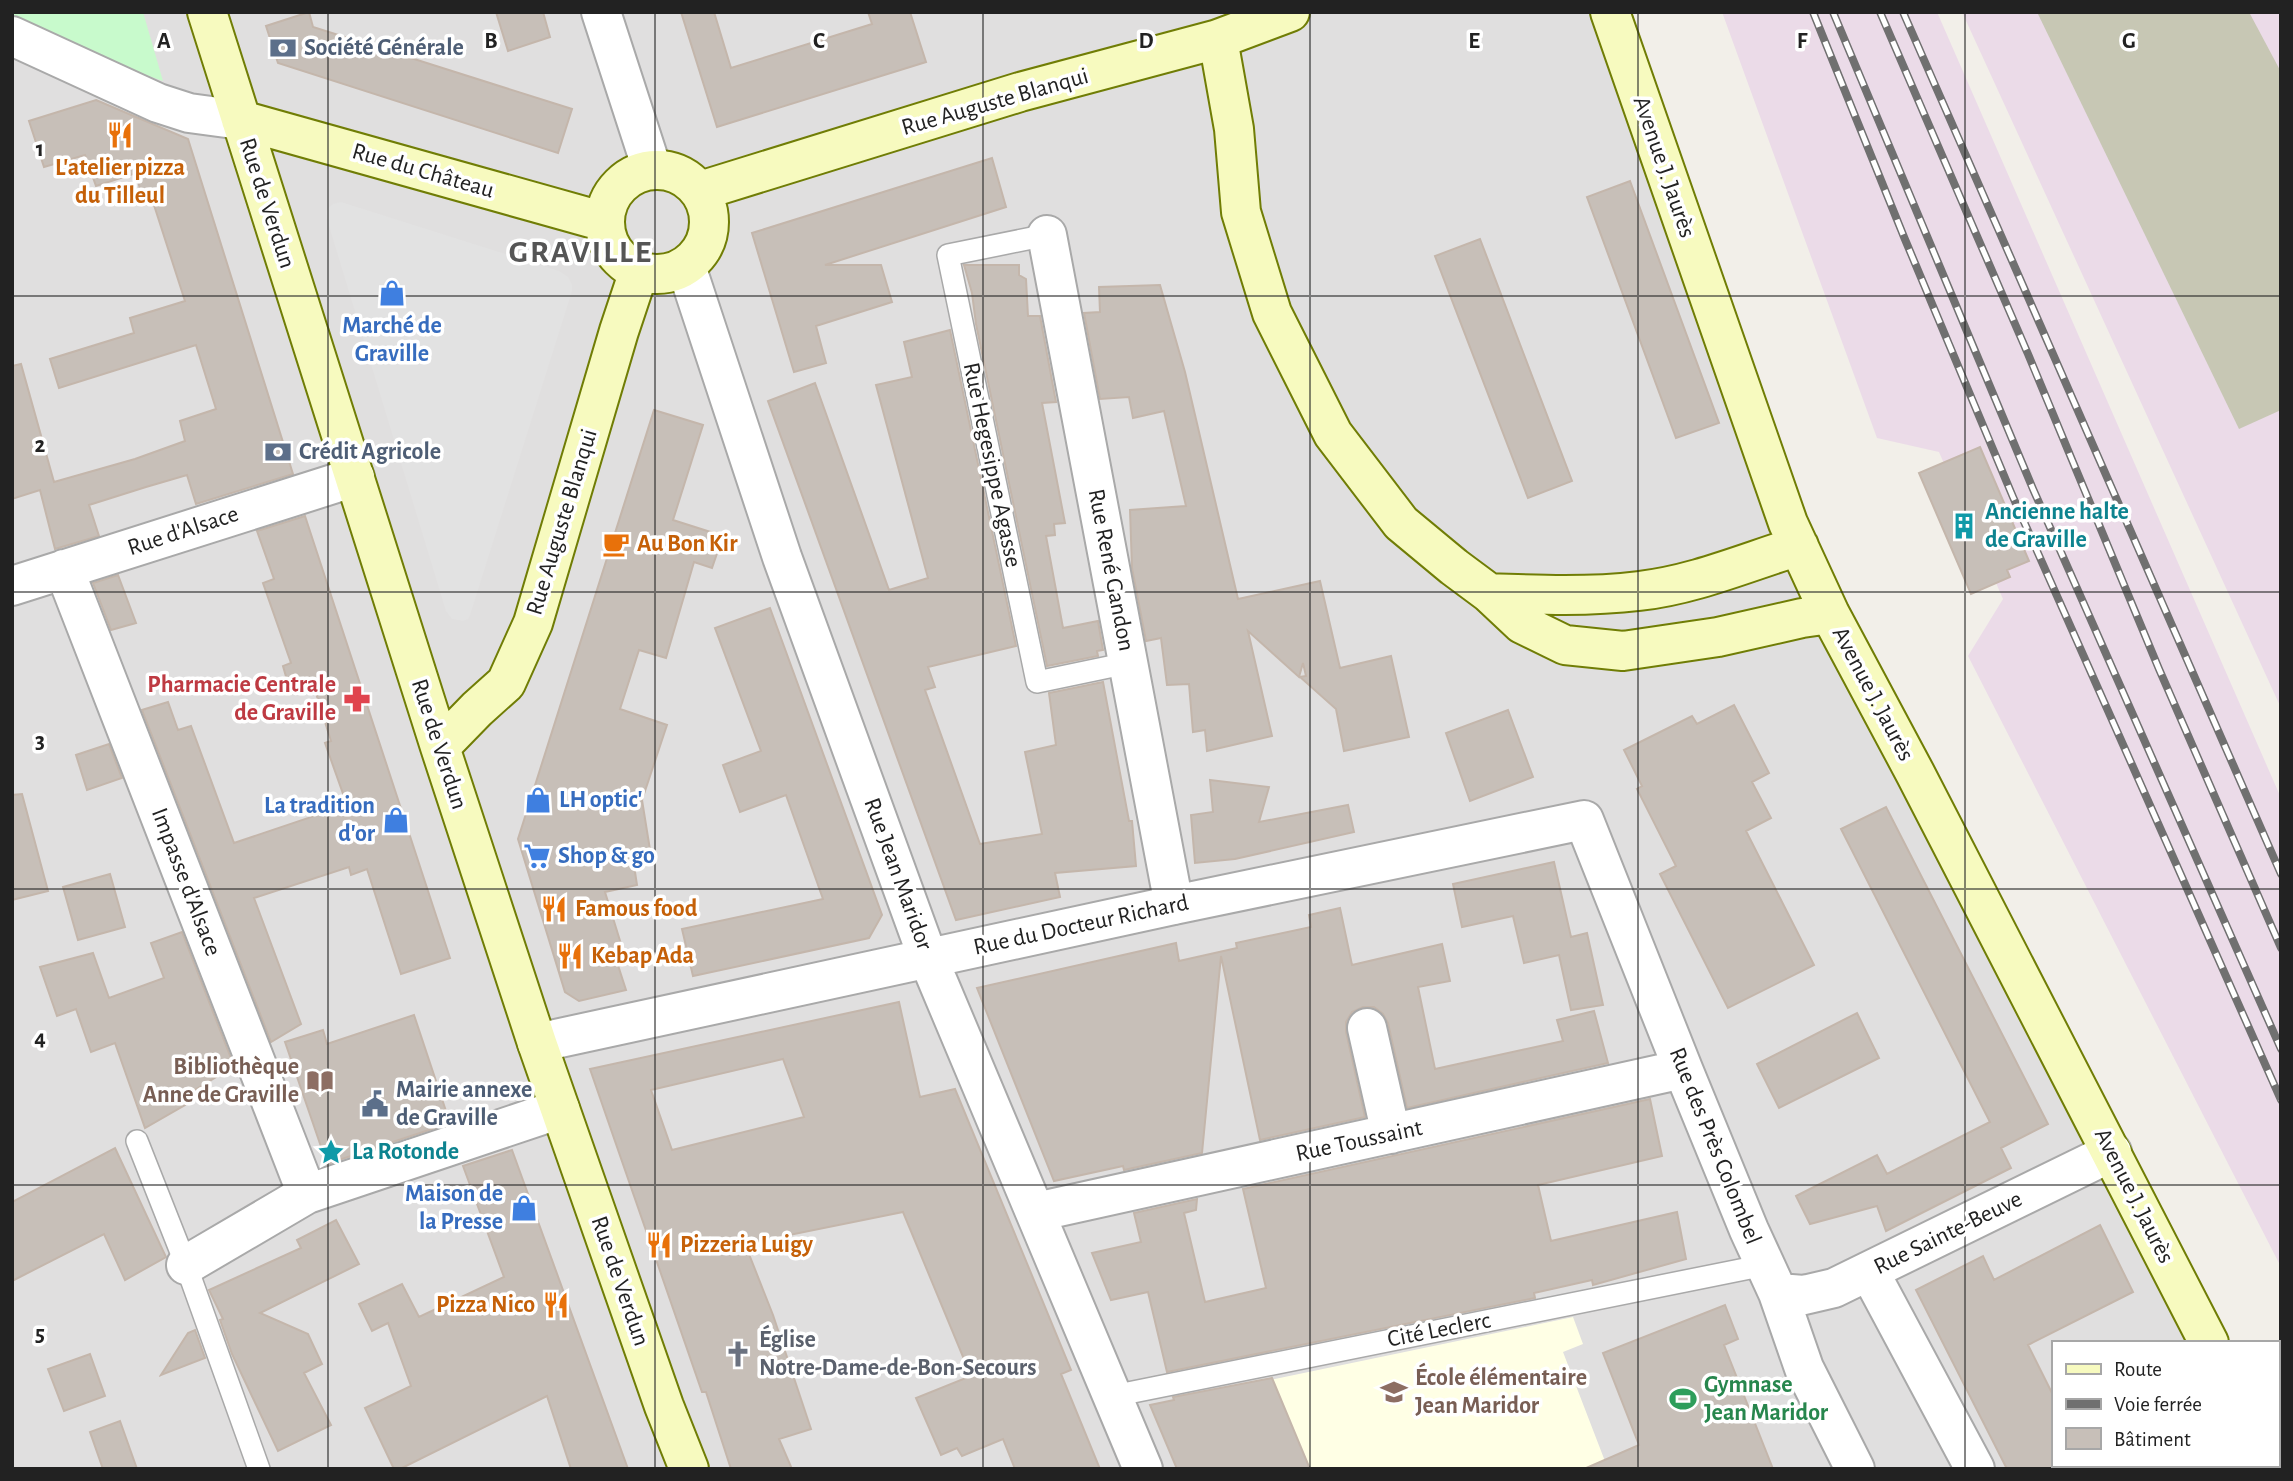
<svg xmlns="http://www.w3.org/2000/svg" width="2293" height="1481" font-family="'Alegreya Sans',sans-serif">
	<rect width="100%" height="100%" fill="#f2efe9"/>
	<path fill="#e0dfdf" d="M 12,12 L 1629,12 L 1837,642 L 2199,1343 L 2053,1343 L 2053,1465 L 2259,1465 L 2261,1469 L 12,1469 Z"/>
	<path fill="#ebdbe8" d="M 1722,12 L 1937,12 L 2281,798 L 2281,1267 L 1968,656 L 2003,599 L 1939,452 L 1877,438 Z
		M 1962,12 L 2281,12 L 2281,708 Z"/>
	<path fill="#ffffe5" d="M 1573,1317 L 1583,1344 L 1563,1352 L 1608,1469 L 1177,1469 L 1150,1405 Z"/>
	<path fill="#c7c7b4" d="M 2037,12 L 2249,12 L 2281,72 L 2281,410 L 2239,429 Z"/>
	<path fill="#c8facc" d="M 12,12 L 143,12 L 163,81 L 71,49 L 12,16 Z"/>
	<path fill="#e2e2e2" d="M 341,202 L 559,271 L 568,277 L 572,285 L 572,291 L 470,615 L 468,619 L 463,621 L 452,619 L 446,611 L 327,219 L 326,212 L 328,208 L 333,204 Z"/>
	<path fill="#c7bfb8" stroke="#c4b6ab" stroke-width="2" fill-rule="evenodd" d="M 309,12 L 313,27 L 572,109 L 558,153 L 278,63 L 266,26 Z
		M 496,12 L 543,12 L 550,37 L 508,51 Z
		M 681,12 L 714,12 L 731,68 L 872,24 L 868,12 L 910,12 L 926,62 L 717,127 Z
		M 96,100 L 188,139 L 293,474 L 196,504 L 187,475 L 146,487 L 89,505 L 99,536 L 55,549 L 40,490 L 12,499 L 12,366 L 21,364 L 54,482 L 135,459 L 185,441 L 180,421 L 216,409 L 196,345 L 59,388 L 50,359 L 134,333 L 130,318 L 185,301 L 153,202 L 144,205 L 136,173 L 96,186 L 85,155 L 44,167 L 29,121 Z
		M 992,158 L 1006,207 L 825,265 L 881,265 L 892,302 L 816,326 L 826,363 L 794,372 L 752,233 Z
		M 1630,181 L 1719,423 L 1676,438 L 1587,197 Z
		M 1480,239 L 1572,481 L 1528,498 L 1435,256 Z
		M 964,265 L 1019,265 L 1019,275 L 1026,279 L 1028,316 L 1040,316 L 1056,402 L 1042,403 L 1065,523 L 1054,524 L 1055,535 L 1046,536 L 1063,628 L 1098,621 L 1103,650 L 1097,651 L 1098,656 L 1047,666 L 976,324 L 972,293 Z
		M 1160,285 L 1185,372 L 1238,599 L 1320,581 L 1340,668 L 1391,656 L 1409,737 L 1344,751 L 1336,709 L 1300,677 L 1306,676 L 1303,663 L 1299,677 L 1248,631 L 1272,736 L 1207,751 L 1205,730 L 1193,732 L 1189,684 L 1167,685 L 1161,638 L 1146,641 L 1132,568 L 1130,510 L 1186,506 L 1164,411 L 1133,418 L 1129,397 L 1100,399 L 1084,313 L 1100,312 L 1099,287 Z
		M 950,330 L 1016,646 L 928,667 L 935,687 L 925,690 L 980,844 L 1042,834 L 1025,752 L 1056,745 L 1049,693 L 1103,682 L 1129,821 L 1132,821 L 1136,866 L 1055,873 L 1060,897 L 956,920 L 768,401 L 815,383 L 889,590 L 928,578 L 876,385 L 912,377 L 904,342 Z
		M 654,410 L 703,425 L 673,520 L 723,536 L 712,568 L 694,562 L 666,658 L 639,650 L 620,709 L 667,725 L 642,800 L 651,856 L 633,859 L 637,885 L 605,892 L 625,957 L 616,959 L 626,990 L 579,1001 L 565,992 L 518,839 Z
		M 1980,447 L 2029,561 L 2007,570 L 2010,577 L 1971,594 L 1919,473 Z
		M 305,516 L 450,958 L 401,974 L 367,869 L 351,875 L 349,867 L 254,898 L 301,1024 L 271,1042 L 142,710 L 168,702 L 178,730 L 191,726 L 234,843 L 347,805 L 325,743 L 331,741 L 314,687 L 291,694 L 283,666 L 291,663 L 263,583 L 274,579 L 257,531 Z
		M 118,575 L 136,623 L 111,630 L 93,583 Z
		M 770,608 L 882,915 L 869,938 L 693,976 L 682,929 L 823,899 L 786,795 L 740,812 L 723,765 L 761,751 L 715,628 Z
		M 1734,705 L 1769,773 L 1752,782 L 1771,818 L 1746,831 L 1814,965 L 1728,1008 L 1660,874 L 1676,866 L 1637,789 L 1642,786 L 1624,750 L 1692,716 L 1697,724 Z
		M 1508,710 L 1533,777 L 1470,801 L 1446,733 Z
		M 109,744 L 122,778 L 87,790 L 76,755 Z
		M 1210,780 L 1269,787 L 1259,822 L 1348,805 L 1354,832 L 1235,859 L 1195,863 L 1191,815 L 1213,812 Z
		M 22,794 L 48,891 L 12,900 L 12,795 Z
		M 1886,807 L 2048,1124 L 2001,1148 L 2011,1168 L 1886,1231 L 1877,1206 L 1810,1224 L 1796,1196 L 1877,1155 L 1887,1174 L 1990,1122 L 1841,829 Z
		M 1554,862 L 1571,937 L 1587,933 L 1603,1005 L 1571,1010 L 1559,955 L 1524,963 L 1513,916 L 1462,927 L 1453,884 Z
		M 110,874 L 125,927 L 78,940 L 63,887 Z
		M 1340,908 L 1352,965 L 1442,944 L 1450,981 L 1418,987 L 1435,1069 L 1563,1041 L 1557,1020 L 1594,1011 L 1608,1063 L 1407,1108 L 1388,1023 L 1383,1014 L 1374,1007 L 1363,1007 L 1352,1012 L 1346,1022 L 1346,1032 L 1365,1117 L 1260,1140 L 1221,956 L 1202,1153 L 1124,1170 L 1123,1166 L 1054,1181 L 977,988 L 1176,943 L 1179,961 L 1237,948 L 1236,943 L 1311,927 L 1309,915 Z
		M 182,932 L 234,1066 L 182,1098 L 185,1105 L 145,1128 L 115,1043 L 91,1052 L 76,1009 L 57,1016 L 40,967 L 93,953 L 109,998 L 164,978 L 151,943 Z
		M 899,1002 L 920,1097 L 955,1089 L 1071,1370 L 1061,1374 L 1100,1469 L 1015,1469 L 1003,1439 L 962,1456 L 957,1448 L 941,1455 L 916,1398 L 971,1376 L 903,1212 L 745,1244 L 773,1315 L 811,1429 L 779,1439 L 792,1469 L 731,1469 L 706,1392 L 702,1392 L 590,1069 ZM 783,1059 L 804,1117 L 672,1150 L 651,1090 Z
		M 1857,1013 L 1879,1058 L 1779,1108 L 1757,1064 Z
		M 414,1015 L 450,1123 L 327,1164 L 285,1042 L 323,1030 L 327,1044 Z
		M 1650,1099 L 1662,1156 L 1538,1185 L 1551,1241 L 1677,1212 L 1686,1259 L 1593,1285 L 1592,1280 L 1534,1293 L 1535,1298 L 1167,1372 L 1148,1292 L 1111,1300 L 1092,1253 L 1141,1242 L 1134,1213 L 1197,1199 L 1196,1210 L 1184,1213 L 1205,1302 L 1266,1288 L 1243,1189 Z
		M 115,1148 L 166,1257 L 125,1280 L 104,1234 L 12,1281 L 12,1202 Z
		M 512,1150 L 628,1469 L 571,1469 L 547,1396 L 400,1469 L 394,1469 L 365,1408 L 411,1386 L 388,1323 L 372,1331 L 359,1304 L 402,1284 L 419,1317 L 504,1277 L 463,1166 Z
		M 336,1220 L 359,1264 L 260,1313 L 308,1334 L 322,1364 L 304,1373 L 331,1425 L 278,1451 L 232,1354 L 220,1320 L 223,1319 L 209,1290 L 301,1248 L 297,1240 Z
		M 2100,1225 L 2133,1292 L 2028,1345 L 2053,1395 L 2053,1469 L 2007,1469 L 1916,1290 L 1983,1256 L 1994,1280 Z
		M 1725,1305 L 1738,1339 L 1724,1345 L 1773,1469 L 1584,1469 L 1639,1445 L 1603,1353 Z
		M 195,1330 L 205,1358 L 161,1375 L 188,1333 Z
		M 90,1354 L 105,1396 L 64,1411 L 48,1369 Z
		M 1272,1378 L 1310,1469 L 1177,1469 L 1150,1405 L 1174,1400 L 1173,1397 Z
		M 120,1421 L 137,1469 L 103,1469 L 90,1432 Z"/>
	<g fill="none" stroke-linecap="round" stroke-linejoin="round">
		<g stroke="#a9a9a9" stroke-width="24">
			<path id="lane" d="M 1047,235 L 948,255 L 1037,682 L 1128,663
				M 137,1141 L 186,1265 L 259,1469
				M 1113,1396 L 1765,1265"/>
		</g>
		<g stroke="#a9a9a9" stroke-width="42">
			<path id="street" d="M 601,12 L 652,169
				M 12,36 L 158,103 L 189,113 L 241,120
				M 1047,235 L 1174,905
				M 686,266 L 782,557 L 928,958 L 1143,1469
				M 64,569 L 307,1194
				M 12,586 L 355,477
				M 1367,1028 L 1391,1134
				M 537,1043 L 1174,905 L 1584,820 L 1683,1069 L 1749,1230 L 1778,1293 L 1804,1368 L 1855,1469
				M 1036,1212 L 1683,1069
				M 186,1265 L 307,1194 L 560,1109
				M 1869,1271 L 1975,1469
				M 1778,1293 L 1804,1295 L 1834,1288 L 2112,1152"/>
		</g>
		<g stroke="#707d05" stroke-width="42">
			<path id="secondary" d="M 207,12 L 440,747 L 537,1043 L 664,1406 L 689,1469
				M 1610,12 L 1788,523 L 1830,614 L 1915,773 L 2209,1343
				M 1218,39 L 1234,129 L 1241,212 L 1272,313 L 1333,434 L 1401,523 L 1454,567 L 1489,593 L 1522,624 L 1565,645 L 1623,651 L 1718,637 L 1802,618 L 1830,614
				M 241,120 L 605,222
				M605 222a52 52 0 1 1 104 0a52 52 0 1 1-104 0Z
				M 700,191 L 1020,92 L 1218,39 L 1290,12
				M 1489,593 C 1539,595 1590,597 1639,591 C 1694,585 1747,562 1799,546
				M 440,747 L 477,709 L 506,683 L 533,623 L 619,331 L 639,271
				M 2271,1465 L 2272,1469"/>
		</g>
		<use href="#lane" stroke="#fff" stroke-width="21"/>
		<use href="#street" stroke="#fff" stroke-width="38"/>
		<use href="#secondary" stroke="#f7fabf" stroke-width="38"/>
		<g stroke="#707070" stroke-width="8">
			<path id="rail" d="M 1813,12 L 1904,237 L 2013,497 L 2281,1100
				M 1833,12 L 2033,489 L 2281,1049
				M 1880,12 L 2028,354 L 2159,669 L 2281,948
				M 1903,12 L 2281,874"/>
		</g>
		<use href="#rail" stroke="#fff" stroke-width="5" stroke-dasharray="16" stroke-linecap="butt"/>
	</g>
	<path fill="none" stroke="#222" stroke-width="2" stroke-opacity="0.55" d="M 328,12 L 328,1469M 655,12 L 655,1469M 983,12 L 983,1469M 1310,12 L 1310,1469M 1638,12 L 1638,1469M 1965,12 L 1965,1469M 12,296 L 2281,296M 12,592 L 2281,592M 12,889 L 2281,889M 12,1185 L 2281,1185"/>
	<defs>
		<g id="bank-bare" transform="scale(2.1)"><path d="M-6-4H6V4H-6ZM0-2.3a2.3 2.3 0 1 0 0 4.6a2.3 2.3 0 1 0 0-4.6Z" fill="#5c6f8a" stroke="#fff" stroke-width="2.5" paint-order="stroke"/></g>
		<g id="restaurant-bare" transform="scale(2.1)"><path d="M-5-6h1v4h1v-4h1v4h1v-4h1v5L-1.5 .5V6h-2V.5L-5-1ZM5-6V6H3V1.5H1.5Q1.5-4 5-6Z" fill="#e8710a" stroke="#fff" stroke-width="2.5" paint-order="stroke"/></g>
		<g id="shop-bare" transform="scale(2.1)"><path d="M-5-2.5h2.3a2.7 3.5 0 0 1 5.4 0H5L5.5 6h-11ZM-1.5-2.5h3a1.5 2.3 0 0 0-3 0Z" fill="#3f7fe0" stroke="#fff" stroke-width="2.5" paint-order="stroke"/></g>
		<g id="building-bare" transform="scale(2.1)"><path d="M-4-6H4V6H1V3H-1V6H-4ZM-2.5-4.3h1.7v1.8h-1.7ZM.8-4.3h1.7v1.8H.8ZM-2.5-1h1.7V.8h-1.7ZM.8-1h1.7V.8H.8Z" fill="#0f9aa8" stroke="#fff" stroke-width="2.5" paint-order="stroke"/></g>
		<g id="cafe-bare" transform="scale(2.1)"><path d="M-5.5-4.5H6V0H3Q3 3.5 0 3.5H-2.5Q-5.5 3.5-5.5 0ZM3-3.2v2h1.7v-2ZM-6 4.5H4V6H-6Z" fill="#e8710a" stroke="#fff" stroke-width="2.5" paint-order="stroke"/></g>
		<g id="pharmacy-bare" transform="scale(2.1)"><path d="M-2-6h4v4h4v4h-4v4h-4v-4h-4v-4h4Z" fill="#e0444e" stroke="#fff" stroke-width="2.5" paint-order="stroke"/></g>
		<g id="supermarket-bare" transform="scale(2.1)"><path d="M-6-5.5h2.5l.6 2H6L4.5 2H-2.5L-4.4-4H-6ZM-1.5 3.2a1.3 1.3 0 1 0 .1 0ZM3 3.2a1.3 1.3 0 1 0 .1 0Z" fill="#3f7fe0" stroke="#fff" stroke-width="2.5" paint-order="stroke"/></g>
		<g id="library-bare" transform="scale(2.1)"><path d="M-6-4Q-3-5.5-.7-3.5V5Q-3 3-6 4ZM6-4Q3-5.5 .7-3.5V5Q3 3 6 4Z" fill="#8d6e63" stroke="#fff" stroke-width="2.5" paint-order="stroke"/></g>
		<g id="civic-bare" transform="scale(2.1)"><path d="M-.6-6.5H3V-4.5H.6V-3L4-1V1h2V6H-6V1h2V-1L-.6-3ZM-1.2 2.5V6h2.4V2.5Z" fill="#5c6f8a" stroke="#fff" stroke-width="2.5" paint-order="stroke"/></g>
		<g id="sight-bare" transform="scale(2.1)"><path d="M0-6L1.8-2.2L6-1.7L2.9 1.2L3.7 5.4L0 3.3L-3.7 5.4L-2.9 1.2L-6-1.7L-1.8-2.2Z" fill="#0f9aa8" stroke="#fff" stroke-width="2.5" paint-order="stroke"/></g>
		<g id="church-bare" transform="scale(2.1)"><path d="M-1.2-6h2.4v3.5h3.3v2.4h-3.3V6h-2.4V-.1h-3.3v-2.4h3.3Z" fill="#6b7280" stroke="#fff" stroke-width="2.5" paint-order="stroke"/></g>
		<g id="school-bare" transform="scale(2.1)"><path d="M0-5L7-2L0 1L-7-2ZM-4 1L0 2.5L4 1V4Q0 6-4 4Z" fill="#8d6e63" stroke="#fff" stroke-width="2.5" paint-order="stroke"/></g>
		<g id="stadium-bare" transform="scale(2.1)"><path d="M0-5a6.5 5 0 1 0 0 10a6.5 5 0 1 0 0-10ZM-3.5-1.8h7v3.6h-7Z" fill="#2e9e5b" stroke="#fff" stroke-width="2.5" paint-order="stroke"/></g>
	</defs>
	<g fill-rule="evenodd">
		<use href="#bank-bare" x="283" y="48"/>
		<use href="#restaurant-bare" x="120" y="135"/>
		<use href="#shop-bare" x="392" y="293"/>
		<use href="#bank-bare" x="278" y="452"/>
		<use href="#building-bare" x="1964" y="526"/>
		<use href="#cafe-bare" x="616" y="544"/>
		<use href="#pharmacy-bare" x="357" y="699"/>
		<use href="#shop-bare" x="538" y="800"/>
		<use href="#shop-bare" x="396" y="820"/>
		<use href="#supermarket-bare" x="537" y="856"/>
		<use href="#restaurant-bare" x="554" y="909"/>
		<use href="#restaurant-bare" x="570" y="956"/>
		<use href="#library-bare" x="320" y="1081"/>
		<use href="#civic-bare" x="375" y="1104"/>
		<use href="#sight-bare" x="331" y="1152"/>
		<use href="#shop-bare" x="524" y="1208"/>
		<use href="#restaurant-bare" x="659" y="1245"/>
		<use href="#restaurant-bare" x="556" y="1305"/>
		<use href="#church-bare" x="738" y="1354"/>
		<use href="#school-bare" x="1394" y="1392"/>
		<use href="#stadium-bare" x="1683" y="1399"/>
	</g>
	<g text-anchor="middle" dominant-baseline="central" stroke-width="7" stroke-linejoin="round" paint-order="stroke">
		<g font-size="24" font-weight="bold" fill="#4e5e75" stroke="#fff" text-anchor="start">
			<text x="304" y="48">Société Générale</text>
			<text x="299" y="452">Crédit Agricole</text>
			<text x="396" y="1090">Mairie annexe<tspan x="396" dy="28">de Graville</tspan></text>
		</g>
		<g font-size="24" fill="#222" stroke="#fff">
			<text transform="translate(995 102) rotate(-16)">Rue Auguste Blanqui</text>
			<text transform="translate(1664 167) rotate(71)">Avenue J. Jaurès</text>
			<text transform="translate(423 171) rotate(16)">Rue du Château</text>
			<text transform="translate(267 203) rotate(72)">Rue de Verdun</text>
			<text transform="translate(992 465) rotate(78)">Rue Hegesippe Agasse</text>
			<text transform="translate(562 522) rotate(-73)">Rue Auguste Blanqui</text>
			<text transform="translate(183 531) rotate(-18)">Rue d'Alsace</text>
			<text transform="translate(1111 570) rotate(79)">Rue René Gandon</text>
			<text transform="translate(1873 694) rotate(62)">Avenue J. Jaurès</text>
			<text transform="translate(439 744) rotate(72)">Rue de Verdun</text>
			<text transform="translate(898 874) rotate(70)">Rue Jean Maridor</text>
			<text transform="translate(186 882) rotate(69)">Impasse d'Alsace</text>
			<text transform="translate(1081 925) rotate(-12)">Rue du Docteur Richard</text>
			<text transform="translate(1359 1141) rotate(-12)">Rue Toussaint</text>
			<text transform="translate(1715 1146) rotate(68)">Rue des Près Colombel</text>
			<text transform="translate(2134 1196) rotate(63)">Avenue J. Jaurès</text>
			<text transform="translate(1948 1233) rotate(-26)">Rue Sainte-Beuve</text>
			<text transform="translate(620 1281) rotate(71)">Rue de Verdun</text>
			<text transform="translate(1439 1330) rotate(-11)">Cité Leclerc</text>
		</g>
		<g font-size="24" font-weight="bold" fill="#c56008" stroke="#fff" text-anchor="start">
			<text x="120" y="168" text-anchor="middle">L'atelier pizza<tspan x="120" dy="28">du Tilleul</tspan></text>
			<text x="637" y="544">Au Bon Kir</text>
			<text x="575" y="909">Famous food</text>
			<text x="591" y="956">Kebap Ada</text>
			<text x="680" y="1245">Pizzeria Luigy</text>
			<text x="535" y="1305" text-anchor="end">Pizza Nico</text>
		</g>
		<g font-size="24" font-weight="bold" fill="#366cbe" stroke="#fff" text-anchor="start">
			<text x="392" y="326" text-anchor="middle">Marché de<tspan x="392" dy="28">Graville</tspan></text>
			<text x="559" y="800">LH optic'</text>
			<text x="375" y="806" text-anchor="end">La tradition<tspan x="375" dy="28">d'or</tspan></text>
			<text x="558" y="856">Shop &amp; go</text>
			<text x="503" y="1194" text-anchor="end">Maison de<tspan x="503" dy="28">la Presse</tspan></text>
		</g>
		<g font-size="24" font-weight="bold" fill="#0d838f" stroke="#fff" text-anchor="start">
			<text x="1985" y="512">Ancienne halte<tspan x="1985" dy="28">de Graville</tspan></text>
			<text x="352" y="1152">La Rotonde</text>
		</g>
		<g font-size="24" font-weight="bold" fill="#be3a42" stroke="#fff" text-anchor="end">
			<text x="336" y="685">Pharmacie Centrale<tspan x="336" dy="28">de Graville</tspan></text>
		</g>
		<g font-size="24" font-weight="bold" fill="#785e54" stroke="#fff" text-anchor="end">
			<text x="299" y="1067">Bibliothèque<tspan x="299" dy="28">Anne de Graville</tspan></text>
			<text x="1415" y="1378" text-anchor="start">École élémentaire<tspan x="1415" dy="28">Jean Maridor</tspan></text>
		</g>
		<g font-size="24" font-weight="bold" fill="#5b616d" stroke="#fff" text-anchor="start">
			<text x="759" y="1340">Église<tspan x="759" dy="28">Notre-Dame-de-Bon-Secours</tspan></text>
		</g>
		<g font-size="24" font-weight="bold" fill="#27864d" stroke="#fff" text-anchor="start">
			<text x="1704" y="1385">Gymnase<tspan x="1704" dy="28">Jean Maridor</tspan></text>
		</g>
		<g font-size="32" font-weight="bold" letter-spacing="2" fill="#555" stroke="#fff">
			<text x="581" y="252">GRAVILLE</text>
		</g>
	</g>
	<g font-size="23" text-anchor="middle" font-weight="bold" fill="#222" stroke="#fff" stroke-width="7" stroke-linejoin="round" paint-order="stroke">
		<text x="164" y="48">A</text>
		<text x="491" y="48">B</text>
		<text x="819" y="48">C</text>
		<text x="1146" y="48">D</text>
		<text x="1474" y="48">E</text>
		<text x="1802" y="48">F</text>
		<text x="2129" y="48">G</text>
		<text x="40" y="156">1</text>
		<text x="40" y="452">2</text>
		<text x="40" y="748">3</text>
		<text x="40" y="1045">4</text>
		<text x="40" y="1341">5</text>
	</g>
	<rect width="2293" height="1481" fill="none" stroke="#222222" stroke-width="28"/>
	<rect x="2052" y="1341" width="228" height="126" fill="#ffffff" stroke="#a7a7a7" stroke-width="2"/>
	<rect x="2066" y="1364" width="35" height="10" fill="#f7fabf" stroke="#a7a7a7" stroke-width="2"/>
	<text x="2114" y="1376" font-size="21" fill="#222222">Route</text>
	<rect x="2066" y="1399" width="35" height="10" fill="#707070" stroke="#a7a7a7" stroke-width="2"/>
	<text x="2114" y="1411" font-size="21" fill="#222222">Voie ferrée</text>
	<rect x="2066" y="1428" width="35" height="21" fill="#c7bfb8" stroke="#a7a7a7" stroke-width="2"/>
	<text x="2114" y="1446" font-size="21" fill="#222222">Bâtiment</text>
</svg>
